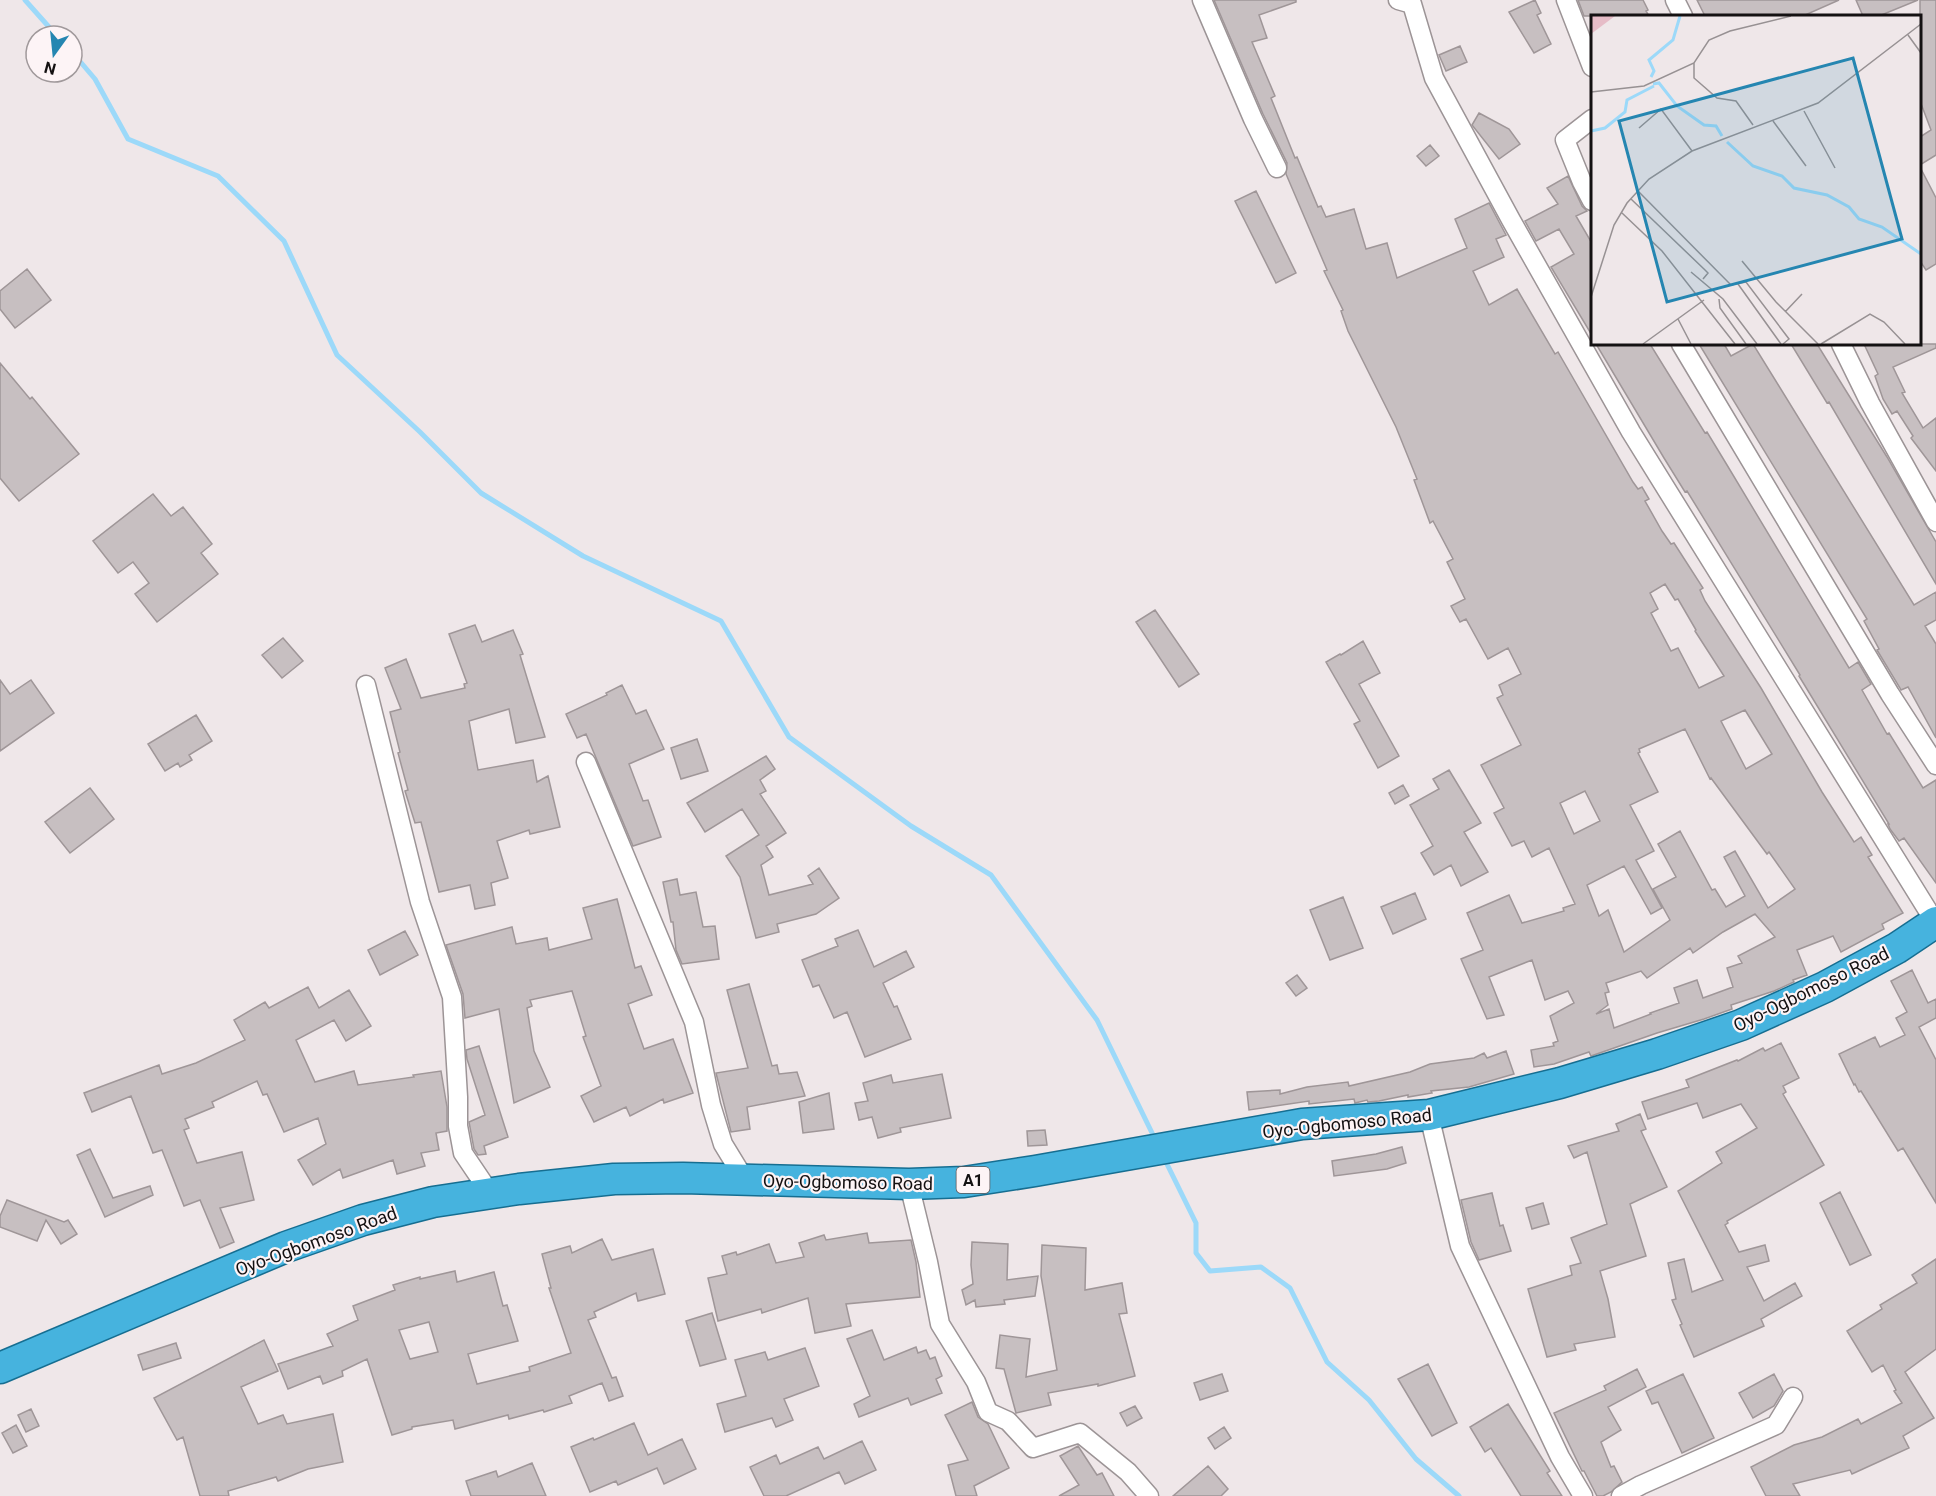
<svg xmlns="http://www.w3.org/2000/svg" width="1936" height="1496" font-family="Roboto,sans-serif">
	<rect width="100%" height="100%" fill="#efe7e9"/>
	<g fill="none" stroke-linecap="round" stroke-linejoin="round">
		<path stroke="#9cd9f9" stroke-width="5" d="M 25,0 L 57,36
			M 72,52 L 95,79 L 128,139 L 218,176 L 284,241 L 337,355 L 420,432 L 481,493 L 583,556 L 721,621 L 789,737 L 911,826 L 991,875 L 1097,1020 L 1155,1139
			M 1164,1158 L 1196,1223 L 1196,1253 L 1210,1271 L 1261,1267 L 1290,1288 L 1327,1362 L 1369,1400 L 1416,1459 L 1459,1496"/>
	</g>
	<path fill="#c7bfc1" stroke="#9f9698" stroke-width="1.5" fill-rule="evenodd" d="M 1214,0 L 1296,0 L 1296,2 L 1259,15 L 1267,38 L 1252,42 L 1275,96 L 1271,98 L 1295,158 L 1297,157 L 1318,207 L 1321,206 L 1326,217 L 1354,209 L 1366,249 L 1387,243 L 1397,278 L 1467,248 L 1455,219 L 1489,203 L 1506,235 L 1496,239 L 1504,257 L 1473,271 L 1489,305 L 1517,289 L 1555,354 L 1558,352 L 1633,482 L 1638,489 L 1642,487 L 1649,499 L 1645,501 L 1662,531 L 1671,544 L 1674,543 L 1703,588 L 1700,590 L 1705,601 L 1761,688 L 1822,792 L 1854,842 L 1861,837 L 1872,855 L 1868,857 L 1903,913 L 1882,924 L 1884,929 L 1841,952 L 1833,936 L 1797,950 L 1807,975 L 1793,980 L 1794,982 L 1774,991 L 1731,1005 L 1732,1009 L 1704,1019 L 1657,1033 L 1591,1056 L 1589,1052 L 1554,1064 L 1534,1067 L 1531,1050 L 1554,1046 L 1553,1043 L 1558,1041 L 1550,1016 L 1574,1003 L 1568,991 L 1545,1000 L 1532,960 L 1489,977 L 1504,1015 L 1487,1019 L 1461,959 L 1483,950 L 1467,913 L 1509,895 L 1522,923 L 1564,911 L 1563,908 L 1575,904 L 1549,848 L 1532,857 L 1524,841 L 1512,846 L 1494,813 L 1504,808 L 1481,765 L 1521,745 L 1497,698 L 1503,695 L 1499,685 L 1521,674 L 1508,648 L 1488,659 L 1466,619 L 1460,622 L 1451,606 L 1465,599 L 1447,562 L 1453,559 L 1433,521 L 1430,523 L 1414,480 L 1417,479 L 1396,427 L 1348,331 L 1341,311 L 1343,310 L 1324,271 L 1327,270 L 1286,174 L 1287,163 L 1263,114 ZM 1665,584 L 1675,600 L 1678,599 L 1696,630 L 1695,631 L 1724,676 L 1699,688 L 1678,648 L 1671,651 L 1651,613 L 1658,609 L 1650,593 ZM 1745,710 L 1772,754 L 1746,769 L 1721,721 ZM 1685,729 L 1710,779 L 1711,778 L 1767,854 L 1769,852 L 1795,889 L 1768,908 L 1735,851 L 1724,857 L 1745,896 L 1726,907 L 1715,889 L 1712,890 L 1680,831 L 1658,844 L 1676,877 L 1653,889 L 1670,920 L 1624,952 L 1608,910 L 1599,916 L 1587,885 L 1624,866 L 1651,914 L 1662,908 L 1636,860 L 1654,851 L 1630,805 L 1658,792 L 1638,753 L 1640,752 L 1639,749 ZM 1585,791 L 1600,821 L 1574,834 L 1560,803 ZM 1755,914 L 1775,937 L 1738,956 L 1742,963 L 1727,968 L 1733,987 L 1703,998 L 1697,980 L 1674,988 L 1679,1003 L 1650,1013 L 1651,1014 L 1614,1028 L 1609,1009 L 1596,1014 L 1608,1005 L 1605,993 L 1609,992 L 1606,983 L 1641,971 L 1647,978 L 1690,948 L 1693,953 L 1723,932 Z
		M 1535,0 L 1541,13 L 1537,15 L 1551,44 L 1534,53 L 1509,12 Z
		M 1578,0 L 1643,0 L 1648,10 L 1646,11 L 1649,16 L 1584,16 Z
		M 1697,0 L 1839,0 L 1803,16 L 1705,16 Z
		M 1856,0 L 1918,0 L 1879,16 L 1863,16 Z
		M 1920,0 L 1936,0 L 1936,155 L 1920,165 L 1920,137 L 1931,130 L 1920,101 Z
		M 1460,46 L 1467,62 L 1446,71 L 1439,55 Z
		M 1479,113 L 1509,129 L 1520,144 L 1499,159 L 1472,125 Z
		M 1430,145 L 1439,156 L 1426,166 L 1417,156 Z
		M 1920,167 L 1936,198 L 1936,264 L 1926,270 L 1920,261 Z
		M 1568,176 L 1582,206 L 1587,211 L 1576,216 L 1593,245 L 1593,337 L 1551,267 L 1574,254 L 1559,229 L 1536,241 L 1525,221 L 1558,204 L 1547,188 Z
		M 1256,191 L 1296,273 L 1276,283 L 1235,201 Z
		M 27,269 L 51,300 L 15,328 L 0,309 L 0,291 Z
		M 1596,344 L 1650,344 L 1705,433 L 1707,432 L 1727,465 L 1849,668 L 1858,662 L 1871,684 L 1862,690 L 1887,734 L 1889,733 L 1923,788 L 1936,780 L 1936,883 L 1904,838 L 1899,841 L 1890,829 L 1888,824 L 1889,824 L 1799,676 L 1800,675 L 1687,491 L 1685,492 L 1664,458 Z
		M 1699,344 L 1724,344 L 1731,356 L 1753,344 L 1914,605 L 1936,592 L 1936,620 L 1925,626 L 1936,644 L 1936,738 L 1908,687 L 1901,690 L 1900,688 L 1877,650 L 1879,649 L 1864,621 L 1867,619 Z
		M 1791,344 L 1817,344 L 1887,457 L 1936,542 L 1936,584 L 1829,402 L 1827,403 Z
		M 1864,344 L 1936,344 L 1936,348 L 1893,367 L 1905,392 L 1902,393 L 1923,428 L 1936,418 L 1936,471 L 1911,438 L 1913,436 L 1897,411 L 1892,414 L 1883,399 L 1875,376 L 1878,374 Z
		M 0,363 L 30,399 L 32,397 L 79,454 L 19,501 L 0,478 Z
		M 153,494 L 171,516 L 183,507 L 212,544 L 201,553 L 218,574 L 157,622 L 135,594 L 149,583 L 133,562 L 118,573 L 93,541 Z
		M 1155,610 L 1199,674 L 1179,687 L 1136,622 Z
		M 475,625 L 482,642 L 513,630 L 523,654 L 520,655 L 545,737 L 516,743 L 509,709 L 469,721 L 478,770 L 533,760 L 537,782 L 548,776 L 560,827 L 530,834 L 529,830 L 497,841 L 508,878 L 491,883 L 495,905 L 475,909 L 470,885 L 439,892 L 421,822 L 415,823 L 405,791 L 408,790 L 398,753 L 400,752 L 390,712 L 401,709 L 385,668 L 406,659 L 421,698 L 465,688 L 464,684 L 467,683 L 449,634 Z
		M 283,638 L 303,661 L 282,678 L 262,655 Z
		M 1363,641 L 1380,673 L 1359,684 L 1399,756 L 1378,768 L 1354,724 L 1360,721 L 1326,662 L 1340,654 L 1341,655 Z
		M 0,680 L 10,694 L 31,680 L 54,713 L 0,751 Z
		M 622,685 L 636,714 L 646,710 L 664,749 L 629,764 L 643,801 L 648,800 L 661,837 L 633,846 L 586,734 L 577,738 L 566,714 L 607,695 L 606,693 Z
		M 196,715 L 212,741 L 189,755 L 192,760 L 180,767 L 178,763 L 165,771 L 148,744 Z
		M 697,739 L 708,771 L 681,779 L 671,748 Z
		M 766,756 L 775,769 L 760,780 L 766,791 L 760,794 L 786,833 L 766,846 L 773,857 L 761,865 L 769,895 L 813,884 L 808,876 L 819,868 L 839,898 L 816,914 L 777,924 L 779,932 L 756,938 L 740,877 L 726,856 L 759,835 L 742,809 L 705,832 L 687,803 Z
		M 1449,770 L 1481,823 L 1464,832 L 1488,872 L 1461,886 L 1451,865 L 1434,875 L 1421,853 L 1433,846 L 1410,805 L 1439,789 L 1433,779 Z
		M 1403,785 L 1409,796 L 1395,804 L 1389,793 Z
		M 90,788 L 114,819 L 70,853 L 45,822 Z
		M 677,879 L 680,895 L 696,892 L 703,927 L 715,926 L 719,959 L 682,964 L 676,950 L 673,922 L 671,922 L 663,882 Z
		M 1415,893 L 1426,919 L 1393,934 L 1381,907 Z
		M 1343,897 L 1363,948 L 1330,960 L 1310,910 Z
		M 617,899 L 635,968 L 641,966 L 652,995 L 628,1004 L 644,1049 L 673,1039 L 693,1093 L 664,1103 L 663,1099 L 630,1116 L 626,1107 L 594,1122 L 581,1096 L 601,1086 L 583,1037 L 586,1036 L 572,991 L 530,1000 L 532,1006 L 527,1008 L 534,1051 L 550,1087 L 514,1103 L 499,1009 L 465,1018 L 463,994 L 446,945 L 512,927 L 516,944 L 547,938 L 549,950 L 592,939 L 583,908 Z
		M 858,930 L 874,967 L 906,951 L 914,967 L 883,983 L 894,1007 L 897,1006 L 911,1039 L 865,1057 L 847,1012 L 834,1018 L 819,985 L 813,987 L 802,960 L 838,946 L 835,939 Z
		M 405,931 L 418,955 L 380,975 L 368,950 Z
		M 1912,970 L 1928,1003 L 1936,999 L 1936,1018 L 1919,1027 L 1936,1060 L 1936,1203 L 1903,1148 L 1898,1151 L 1861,1091 L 1859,1092 L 1855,1084 L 1854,1085 L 1839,1054 L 1875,1037 L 1880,1047 L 1905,1035 L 1896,1018 L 1907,1012 L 1891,981 Z
		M 1297,975 L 1307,988 L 1296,996 L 1286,983 Z
		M 749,984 L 772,1066 L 777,1065 L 779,1074 L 797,1072 L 805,1096 L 747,1107 L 750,1129 L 731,1132 L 716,1073 L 748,1068 L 727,990 Z
		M 308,987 L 319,1008 L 349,990 L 371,1026 L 346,1041 L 334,1020 L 296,1040 L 315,1082 L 354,1071 L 358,1085 L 414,1077 L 413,1075 L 441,1071 L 447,1107 L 447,1131 L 436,1133 L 439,1150 L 421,1153 L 425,1166 L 397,1174 L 393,1160 L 343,1178 L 340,1169 L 313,1185 L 298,1160 L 326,1144 L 318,1118 L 284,1132 L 267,1094 L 263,1095 L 257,1081 L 212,1102 L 214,1107 L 185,1119 L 189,1128 L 184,1130 L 197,1163 L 242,1152 L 254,1200 L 220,1208 L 234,1242 L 220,1248 L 200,1200 L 184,1206 L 162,1150 L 153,1153 L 131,1096 L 92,1112 L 84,1093 L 159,1065 L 162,1074 L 196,1063 L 245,1040 L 234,1020 L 265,1002 L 269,1008 Z
		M 1781,1043 L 1799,1078 L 1783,1086 L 1786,1092 L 1783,1094 L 1824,1165 L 1727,1221 L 1728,1223 L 1725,1225 L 1739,1252 L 1765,1245 L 1769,1261 L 1747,1267 L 1764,1301 L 1795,1283 L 1802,1296 L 1761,1319 L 1764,1326 L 1694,1357 L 1680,1325 L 1682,1324 L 1672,1300 L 1676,1299 L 1668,1263 L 1684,1259 L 1692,1292 L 1723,1280 L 1678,1191 L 1722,1163 L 1716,1152 L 1757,1128 L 1741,1104 L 1703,1118 L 1697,1103 L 1648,1119 L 1642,1102 L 1689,1087 L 1686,1080 L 1737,1060 L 1738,1061 L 1763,1048 L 1765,1051 Z
		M 479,1046 L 508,1137 L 484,1146 L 486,1154 L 478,1155 L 474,1149 L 469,1122 L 485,1115 L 467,1059 L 466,1050 Z
		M 1506,1051 L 1514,1074 L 1469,1087 L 1431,1091 L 1432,1093 L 1408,1097 L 1408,1095 L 1379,1101 L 1368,1102 L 1367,1100 L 1355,1103 L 1354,1099 L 1309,1104 L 1309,1101 L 1249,1110 L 1247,1092 L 1280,1090 L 1280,1094 L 1307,1087 L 1348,1082 L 1349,1086 L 1410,1072 L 1430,1064 L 1474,1058 L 1484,1053 L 1487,1058 Z
		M 942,1074 L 951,1118 L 900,1128 L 901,1132 L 878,1138 L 872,1117 L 859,1120 L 855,1103 L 868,1101 L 863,1083 L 891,1075 L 893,1083 Z
		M 829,1093 L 834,1129 L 803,1133 L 799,1102 Z
		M 1640,1114 L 1646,1129 L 1641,1131 L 1667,1187 L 1630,1204 L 1646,1256 L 1600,1271 L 1608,1299 L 1615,1337 L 1574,1344 L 1576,1350 L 1547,1357 L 1528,1289 L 1572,1275 L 1570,1266 L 1581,1263 L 1571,1238 L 1607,1224 L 1587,1152 L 1574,1158 L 1568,1146 L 1619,1131 L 1616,1124 Z
		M 1045,1130 L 1047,1145 L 1028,1146 L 1027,1131 Z
		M 1402,1147 L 1406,1163 L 1387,1169 L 1334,1176 L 1332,1161 L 1376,1154 Z
		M 90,1149 L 113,1198 L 150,1186 L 153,1195 L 105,1217 L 77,1155 Z
		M 1840,1192 L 1871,1255 L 1850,1265 L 1820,1203 Z
		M 1492,1193 L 1500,1226 L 1503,1225 L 1511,1251 L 1479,1260 L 1471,1242 L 1461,1200 Z
		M 7,1200 L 64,1222 L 68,1220 L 77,1234 L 61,1244 L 46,1220 L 37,1241 L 0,1227 L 0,1216 Z
		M 1543,1203 L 1549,1224 L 1532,1229 L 1526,1208 Z
		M 867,1233 L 869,1243 L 911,1240 L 916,1262 L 920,1297 L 846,1304 L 851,1326 L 815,1333 L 808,1298 L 762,1313 L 761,1309 L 718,1321 L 708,1278 L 727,1274 L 722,1256 L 736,1252 L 737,1255 L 769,1244 L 776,1263 L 804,1257 L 799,1243 L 824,1235 L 826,1240 Z
		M 602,1239 L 612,1260 L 653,1249 L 665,1294 L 638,1301 L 636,1293 L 594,1312 L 596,1317 L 588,1320 L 612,1378 L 616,1377 L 623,1396 L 609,1401 L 602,1383 L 569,1396 L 572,1403 L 544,1412 L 543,1410 L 509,1419 L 508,1415 L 455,1429 L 453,1420 L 412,1427 L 412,1429 L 392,1435 L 367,1359 L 342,1371 L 343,1376 L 323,1384 L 320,1376 L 288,1389 L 278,1364 L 333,1346 L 327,1334 L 358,1320 L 353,1306 L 395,1290 L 393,1285 L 420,1277 L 420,1279 L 455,1271 L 457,1282 L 494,1272 L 503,1306 L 507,1305 L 518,1341 L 468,1354 L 477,1384 L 530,1371 L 529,1367 L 571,1353 L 549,1288 L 551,1288 L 542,1254 L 570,1246 L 572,1253 ZM 429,1322 L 438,1352 L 410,1359 L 399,1330 Z
		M 972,1242 L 1008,1244 L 1007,1280 L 1038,1276 L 1035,1296 L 1004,1300 L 1005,1304 L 976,1307 L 975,1300 L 966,1305 L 962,1290 L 973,1284 L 971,1265 Z
		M 1042,1245 L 1086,1248 L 1085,1290 L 1122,1283 L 1127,1313 L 1119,1314 L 1135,1376 L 1098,1386 L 1098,1384 L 1048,1393 L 1051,1405 L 1016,1413 L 1004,1369 L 996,1368 L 1000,1335 L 1030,1339 L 1026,1377 L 1057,1370 L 1041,1276 Z
		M 1936,1259 L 1936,1349 L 1905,1372 L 1934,1418 L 1903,1436 L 1909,1448 L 1887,1458 L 1852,1474 L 1850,1470 L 1793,1484 L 1800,1496 L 1766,1496 L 1751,1467 L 1794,1445 L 1822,1437 L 1858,1419 L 1861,1424 L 1902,1403 L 1894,1391 L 1896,1390 L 1883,1365 L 1872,1372 L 1847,1331 L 1882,1309 L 1880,1305 L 1917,1283 L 1912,1275 Z
		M 712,1313 L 726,1359 L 700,1366 L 686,1321 Z
		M 872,1330 L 884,1360 L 916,1347 L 918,1353 L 926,1350 L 930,1359 L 935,1357 L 942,1376 L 936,1379 L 942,1393 L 911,1405 L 908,1398 L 859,1417 L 854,1404 L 870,1396 L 847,1339 Z
		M 264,1340 L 278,1371 L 241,1387 L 258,1424 L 283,1415 L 287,1424 L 333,1414 L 343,1462 L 308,1469 L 278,1481 L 276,1477 L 228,1491 L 229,1496 L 200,1496 L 183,1437 L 177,1440 L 154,1398 Z
		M 176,1343 L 181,1358 L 143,1370 L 138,1355 Z
		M 805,1348 L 819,1386 L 784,1399 L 793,1420 L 776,1427 L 772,1418 L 725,1432 L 717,1404 L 746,1396 L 735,1360 L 765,1352 L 768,1360 Z
		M 1428,1364 L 1457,1423 L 1432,1436 L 1398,1379 Z
		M 1637,1369 L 1646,1387 L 1608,1407 L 1621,1430 L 1601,1442 L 1611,1467 L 1614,1466 L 1622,1482 L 1611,1492 L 1603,1496 L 1597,1496 L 1584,1471 L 1582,1471 L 1554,1413 L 1606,1390 L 1604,1386 Z
		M 1222,1374 L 1228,1391 L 1200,1400 L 1194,1383 Z
		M 1683,1374 L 1714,1438 L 1682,1453 L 1658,1402 L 1652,1404 L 1646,1391 Z
		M 1774,1374 L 1783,1391 L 1774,1406 L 1753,1418 L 1739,1393 Z
		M 972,1402 L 978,1417 L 988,1424 L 1009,1468 L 974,1486 L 977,1496 L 956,1496 L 948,1465 L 968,1460 L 945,1415 Z
		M 1508,1404 L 1550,1471 L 1547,1473 L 1562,1496 L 1521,1496 L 1491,1448 L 1485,1452 L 1470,1427 Z
		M 1135,1406 L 1142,1418 L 1127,1426 L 1120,1413 Z
		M 31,1409 L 39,1426 L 26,1432 L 18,1415 Z
		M 634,1423 L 648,1455 L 682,1439 L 696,1469 L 664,1484 L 657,1468 L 618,1485 L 616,1481 L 590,1492 L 571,1447 L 593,1438 L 594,1440 Z
		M 16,1425 L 27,1446 L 13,1453 L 2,1433 Z
		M 1224,1427 L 1231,1438 L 1215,1449 L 1208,1438 Z
		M 862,1441 L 876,1470 L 845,1484 L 839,1472 L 786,1496 L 764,1496 L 750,1467 L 776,1455 L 780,1464 L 818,1447 L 824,1459 Z
		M 1078,1446 L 1097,1475 L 1102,1473 L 1114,1496 L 1059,1496 L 1079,1485 L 1060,1456 Z
		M 532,1463 L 546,1496 L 471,1496 L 466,1481 L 496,1471 L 498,1477 Z
		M 1208,1466 L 1228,1489 L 1221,1496 L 1173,1496 Z"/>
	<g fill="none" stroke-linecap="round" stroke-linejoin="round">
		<g stroke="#9c9496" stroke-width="21">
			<path id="minor" d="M 1202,0 L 1253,119 L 1277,168
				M 1398,0 L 1412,4 L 1434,78 L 1511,220 L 1631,432 L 1935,922
				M 1566,0 L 1592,67
				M 1675,0 L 1683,16
				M 1592,119 L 1565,140 L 1582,182 L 1592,201
				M 1681,344 L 1890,694 L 1936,765
				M 1841,344 L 1870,403 L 1936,522
				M 366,685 L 420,902 L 452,997 L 458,1097 L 458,1126 L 463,1153 L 490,1193
				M 586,762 L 694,1022 L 711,1105 L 723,1144 L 745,1180
				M 1429,1115 L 1460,1246 L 1560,1457 L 1583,1496
				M 909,1184 L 928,1262 L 940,1324 L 976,1382 L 988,1412 L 1008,1421 L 1033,1448 L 1080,1433 L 1128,1472 L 1149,1496
				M 1621,1496 L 1641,1485 L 1776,1425 L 1793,1397"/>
		</g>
		<g stroke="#166e91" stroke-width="33">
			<path id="trunk" d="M 0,1368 L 286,1247 L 363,1220 L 433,1202 L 519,1189 L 614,1179 L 683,1178 L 909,1184 L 964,1182 L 1035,1171 L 1302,1124 L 1429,1115 L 1560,1083 L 1657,1054 L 1741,1025 L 1825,987 L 1897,948 L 1936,922"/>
		</g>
		<use href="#minor" stroke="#fff" stroke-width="18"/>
		<use href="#trunk" stroke="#46b3de" stroke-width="30"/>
	</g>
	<g text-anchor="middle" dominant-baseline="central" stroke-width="4.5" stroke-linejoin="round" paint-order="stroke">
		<rect fill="#fdf4f6" stroke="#5a5556" stroke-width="1.5" x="956.5" y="1167" width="33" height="26" rx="4.5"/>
		<g font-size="16" font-weight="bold" fill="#141112">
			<text x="973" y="1180">A1</text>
		</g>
		<g font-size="18" fill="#141112" stroke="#fdf4f6">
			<text transform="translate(1811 989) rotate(-26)">Oyo-Ogbomoso Road</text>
			<text transform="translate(1347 1123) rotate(-6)">Oyo-Ogbomoso Road</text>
			<text transform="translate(848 1182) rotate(1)">Oyo-Ogbomoso Road</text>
			<text transform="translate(316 1241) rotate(-20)">Oyo-Ogbomoso Road</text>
		</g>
	</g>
	<g transform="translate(1591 15)">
		<rect width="330" height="330" fill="#efe7e9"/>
		<path d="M 0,1 L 24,1 L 0,19 Z" fill="#e6bcc7"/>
		<path fill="none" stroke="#9cd9f9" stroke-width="3" d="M 60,62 L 63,56 L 58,45 L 82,25 L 89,1M 62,69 L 68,68 L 86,91 L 113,110 L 125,111 L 131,121M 0,116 L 14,113 L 34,97 L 36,85 L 63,71M 136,127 L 162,151 L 191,161 L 203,173 L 236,180 L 258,192 L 268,204 L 291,212 L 330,239"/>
		<path fill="none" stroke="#979193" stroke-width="1.5" d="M 317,20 L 330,38M 103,48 L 103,63 L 126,83 L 145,86 L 162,110M 0,77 L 53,71 L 103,48 L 118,25 L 139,16 L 200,1M 213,96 L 244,153M 182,106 L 215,151M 48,113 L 70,94 L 101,136M 47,176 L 140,270 L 155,267 L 198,324 L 192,329M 40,184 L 113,254 L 117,258 L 112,264M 31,198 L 71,236 L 144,329M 151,246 L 185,287 L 227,329M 100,257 L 132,284 L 166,329M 147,269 L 190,329M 0,282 L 23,210 L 36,188 L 58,164 L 101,136 L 227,88 L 330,9M 128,284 L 129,293 L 155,329M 194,297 L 211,279M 87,304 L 100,329M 52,329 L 113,285M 230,329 L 279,299 L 293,307 L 314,329"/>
		<path fill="#2586b1" fill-opacity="0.15" stroke="#2586b1" stroke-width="3" d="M 262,43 L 311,224 L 76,287 L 28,106 Z"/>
		<rect width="330" height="330" fill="none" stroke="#141112" stroke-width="3"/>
	</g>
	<g transform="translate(54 54) rotate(195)"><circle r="28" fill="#fdf4f6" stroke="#a0999b" stroke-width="1.5"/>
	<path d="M0-4.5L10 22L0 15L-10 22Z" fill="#2586b1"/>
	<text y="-9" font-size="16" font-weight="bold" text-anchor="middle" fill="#141112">N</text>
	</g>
</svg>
